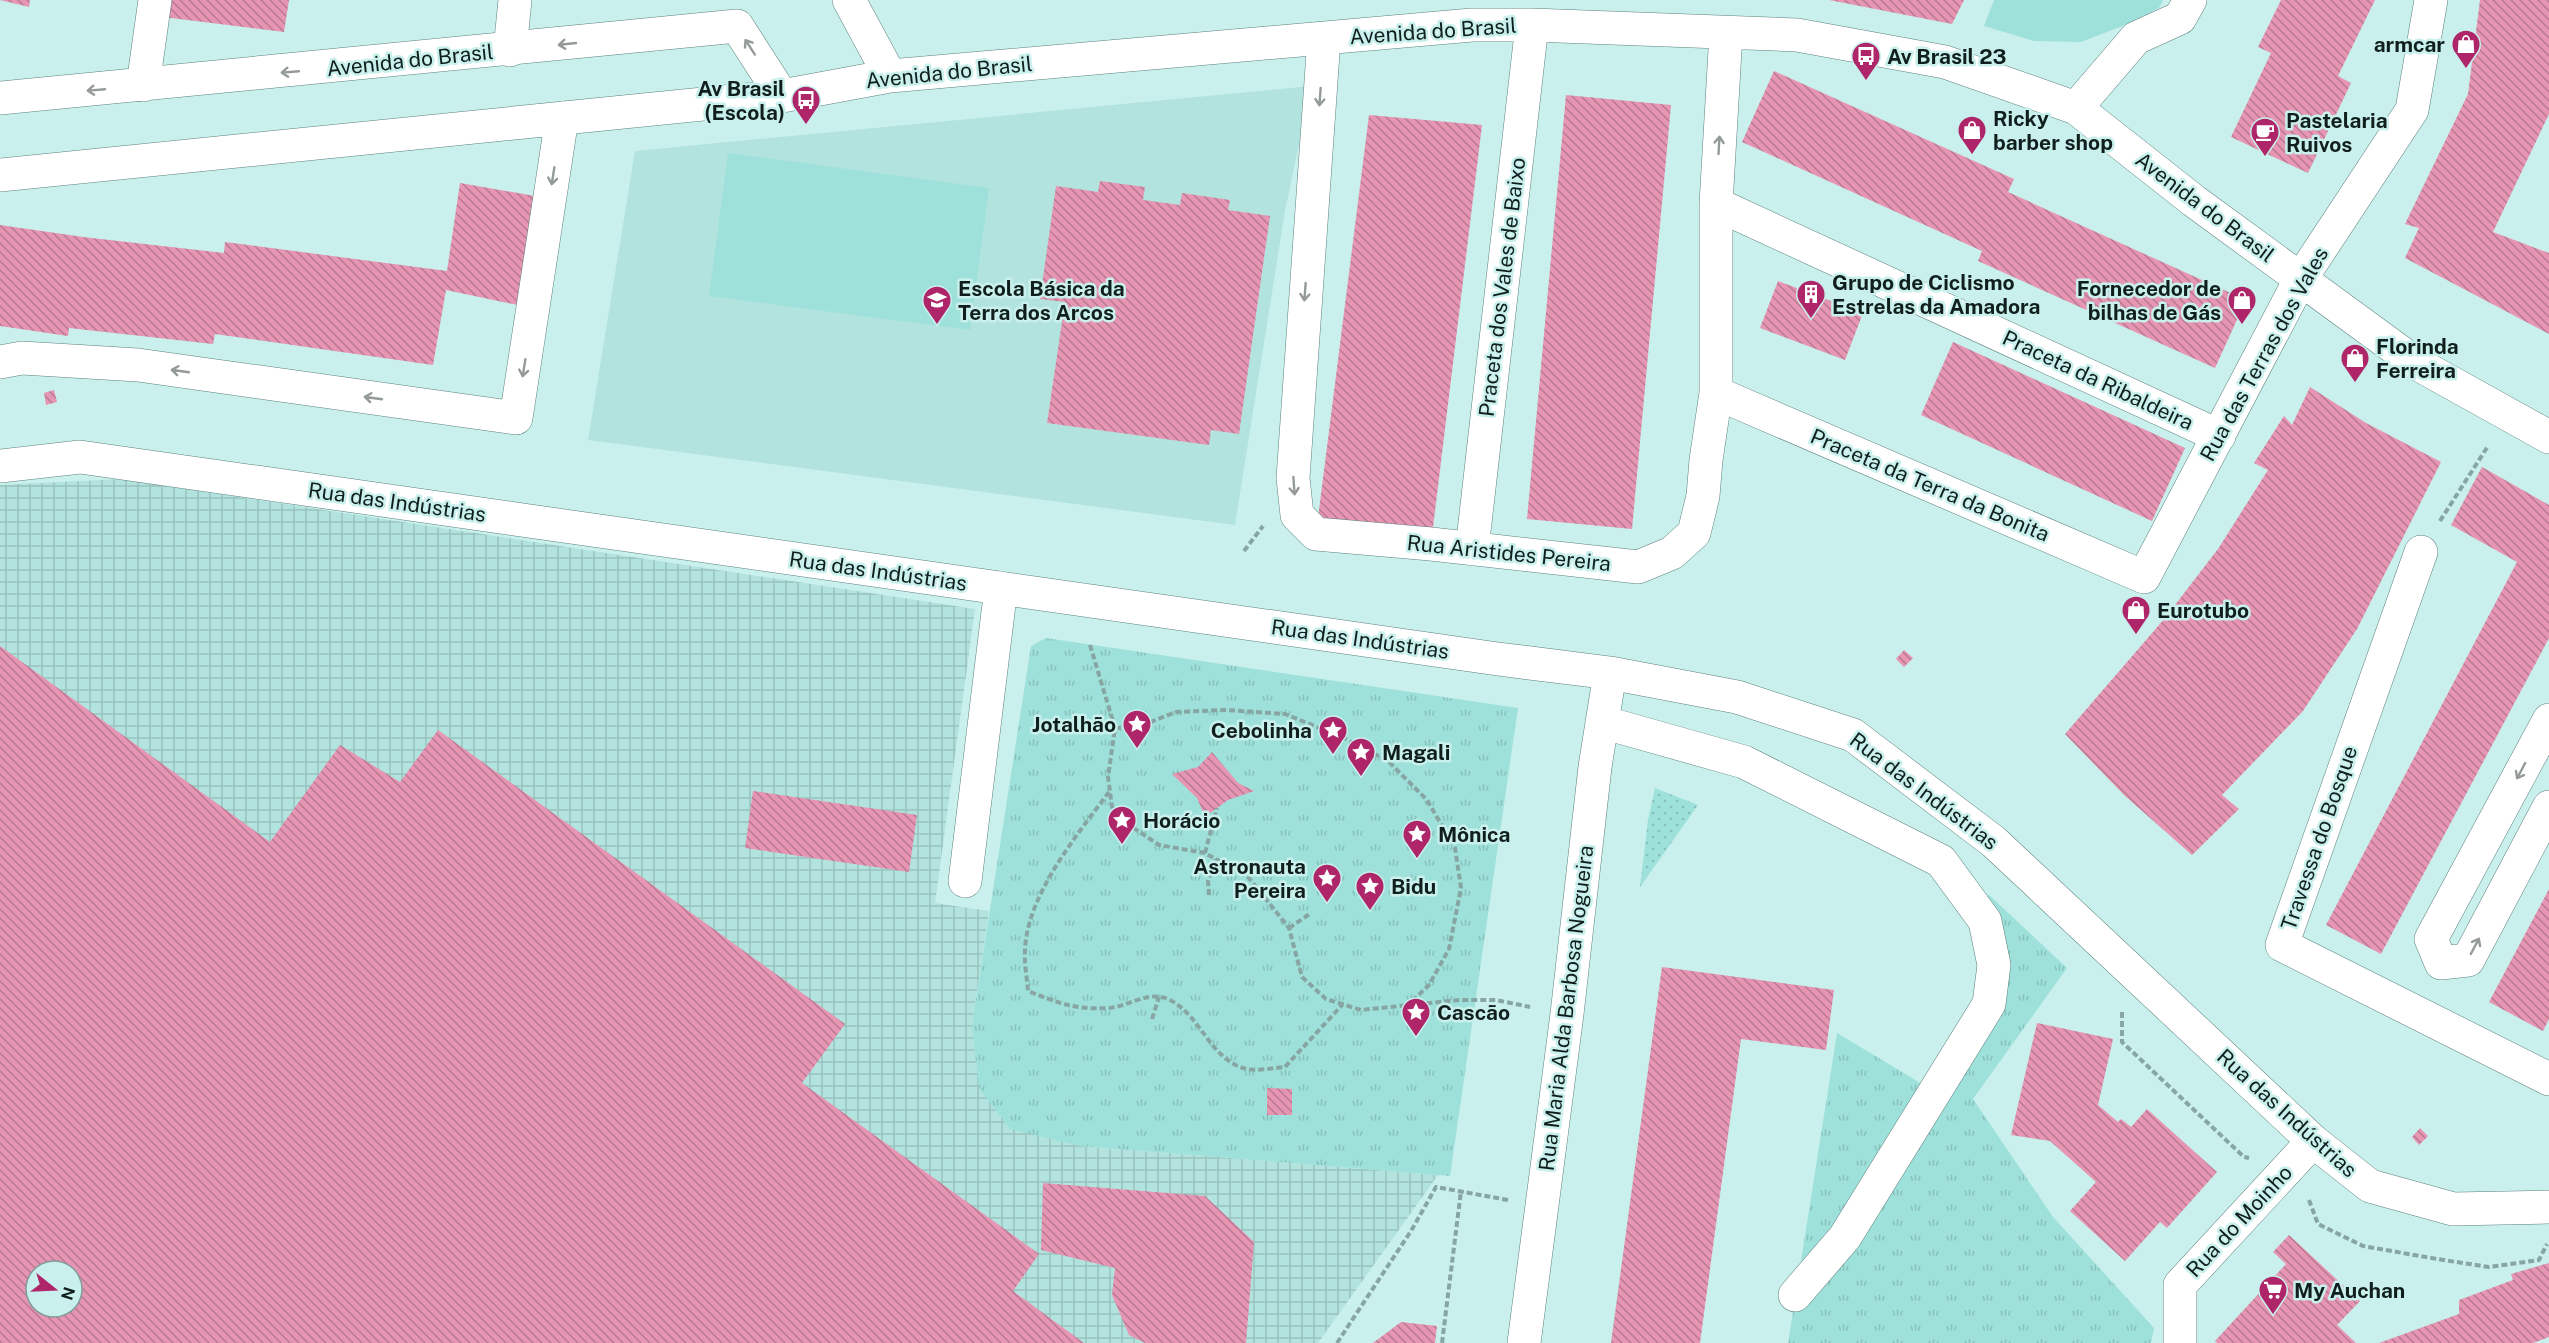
<svg xmlns="http://www.w3.org/2000/svg" width="2549" height="1343" font-family="'Public Sans',sans-serif">
	<defs>
		<pattern id="industrial-grid" width="8" height="8" patternUnits="userSpaceOnUse" patternTransform="scale(1.5)"><rect width="8" height="8" fill="#b3e3de"/><path d="M0 4h8M4 0v8" fill="none" stroke="#99c2be"/></pattern>
		<pattern id="grass-dots" width="8" height="8" patternUnits="userSpaceOnUse" patternTransform="scale(1.5)"><rect width="8" height="8" fill="#9ee1da"/><path d="M2 2h.1M6 6h.1" fill="none" stroke="#87c1bb" stroke-width="1.8" stroke-linecap="round"/></pattern>
		<pattern id="park-tufts" width="24" height="20" patternUnits="userSpaceOnUse" patternTransform="scale(1.5)"><rect width="24" height="20" fill="#9ee1da"/><path d="M3 7l-1-3M5 7V3M7 7l1-3M15 17l-1-3M17 17v-4M19 17l1-3" fill="none" stroke="#87c1bb"/></pattern>
		<pattern id="building-back-hatch" width="6" height="6" patternUnits="userSpaceOnUse" patternTransform="scale(1.5)"><rect width="6" height="6" fill="#e695b3"/><path d="M-1 5l2 2M0 0l6 6M5-1l2 2" fill="none" stroke="#b97991"/></pattern>
	</defs>
	<rect width="100%" height="100%" fill="#c9f0ec"/>
	<path fill="#b3e3de" d="M 1311,86 L 1285,211 L 1235,525 L 588,440 L 635,151 Z"/>
	<path fill="url(#industrial-grid)" fill-rule="evenodd" d="M 120,479 L 975,609 L 935,903 L 989,911 L 972,1025 L 1081,1146 L 1438,1175 L 1318,1343 L 0,1343 L 0,485 ZM 36,1271 L 72,1271 L 72,1307 L 36,1307 Z"/>
	<path fill="url(#grass-dots)" d="M 1655,788 L 1698,805 L 1640,887 L 1648,820 Z"/>
	<path fill="url(#park-tufts)" d="M 1046,638 L 1518,708 L 1450,1176 L 1081,1146 L 1010,1129 L 979,1088 L 972,1025 L 1031,646 Z
		M 1988,894 L 2067,968 L 1973,1099 L 2053,1217 L 2154,1328 L 2151,1343 L 1788,1343 L 1837,1033 L 1947,1099 L 2009,981 Z"/>
	<path fill="#9ee1da" d="M 1994,0 L 2163,0 L 2159,8 L 2130,23 L 2081,42 L 2034,41 L 1984,26 Z
		M 728,153 L 989,188 L 970,330 L 709,296 Z"/>
	<path fill="url(#building-back-hatch)" fill-rule="evenodd" d="M 0,0 L 30,0 L 29,7 Z
		M 166,0 L 289,0 L 284,32 L 163,17 Z
		M 1829,0 L 1964,0 L 1952,24 Z
		M 2281,0 L 2375,0 L 2338,76 L 2351,83 L 2308,173 L 2231,137 L 2271,53 L 2258,47 Z
		M 2480,0 L 2549,0 L 2549,114 L 2493,232 L 2549,253 L 2549,334 L 2405,258 L 2419,228 L 2405,224 L 2468,94 Z
		M 1774,71 L 2014,179 L 2008,192 L 2246,300 L 2215,368 L 1978,261 L 1982,251 L 1742,142 Z
		M 1566,95 L 1671,105 L 1632,529 L 1527,519 Z
		M 1369,115 L 1482,125 L 1431,544 L 1316,534 Z
		M 1100,181 L 1145,187 L 1143,200 L 1180,205 L 1182,193 L 1230,200 L 1228,210 L 1270,216 L 1239,434 L 1211,430 L 1209,445 L 1047,423 L 1065,302 L 1040,299 L 1056,186 L 1098,192 Z
		M 460,183 L 546,198 L 532,308 L 446,290 L 433,365 L 215,334 L 213,344 L 69,328 L 68,336 L 0,326 L 0,225 L 83,237 L 224,253 L 225,242 L 447,271 Z
		M 1778,281 L 1863,313 L 1845,360 L 1760,328 Z
		M 1953,342 L 2185,448 L 2152,521 L 1921,415 Z
		M 2310,387 L 2366,423 L 2441,462 L 2357,629 L 2303,711 L 2222,795 L 2239,809 L 2192,855 L 2124,795 L 2065,734 L 2165,618 L 2218,549 L 2268,470 L 2254,463 L 2284,416 L 2292,425 Z
		M 54,390 L 57,402 L 46,405 L 44,393 Z
		M 2482,467 L 2549,505 L 2549,638 L 2381,954 L 2326,925 L 2517,562 L 2451,525 Z
		M 0,646 L 270,842 L 340,745 L 400,782 L 438,730 L 845,1024 L 802,1083 L 1039,1254 L 1013,1291 L 1084,1343 L 0,1343 ZM 36,1271 L 72,1271 L 72,1307 L 36,1307 Z
		M 1904,650 L 1913,658 L 1904,667 L 1896,659 Z
		M 1212,752 L 1238,783 L 1254,791 L 1228,800 L 1205,817 L 1197,798 L 1172,774 L 1198,767 Z
		M 753,791 L 917,815 L 909,872 L 745,848 Z
		M 2549,889 L 2549,1019 L 2543,1031 L 2489,1002 Z
		M 1662,967 L 1834,990 L 1826,1050 L 1741,1039 L 1700,1343 L 1611,1343 Z
		M 2037,1023 L 2113,1039 L 2098,1105 L 2118,1122 L 2121,1119 L 2131,1127 L 2147,1109 L 2217,1172 L 2167,1228 L 2160,1222 L 2125,1261 L 2070,1211 L 2096,1182 L 2050,1141 L 2011,1135 Z
		M 1267,1088 L 1292,1089 L 1292,1115 L 1267,1115 Z
		M 2420,1128 L 2428,1136 L 2419,1145 L 2412,1137 Z
		M 1043,1183 L 1205,1196 L 1254,1242 L 1246,1343 L 1145,1343 L 1129,1335 L 1112,1295 L 1115,1268 L 1041,1250 Z
		M 2289,1235 L 2360,1301 L 2337,1325 L 2356,1343 L 2217,1343 L 2215,1341 L 2286,1264 L 2273,1252 Z
		M 2549,1263 L 2549,1337 L 2533,1343 L 2379,1343 L 2459,1314 L 2459,1300 L 2513,1280 L 2511,1274 Z
		M 1401,1322 L 1437,1326 L 1435,1343 L 1373,1343 Z"/>
	<g fill="none" stroke-linecap="round" stroke-linejoin="round">
		<g stroke="#5d817e" stroke-width="34">
			<path id="minor" d="M 849,0 L 890,76
				M 1324,39 L 1293,478 L 1297,515 L 1316,534 L 1431,544 L 1638,567 L 1672,553 L 1694,533 L 1703,496 L 1706,460 L 1716,393 L 1716,204 L 1726,33
				M 510,50 L 515,0
				M 143,85 L 155,0
				M 0,98 L 737,26 L 782,96
				M 2076,108 L 2136,38 L 2180,18 L 2190,0
				M 0,175 L 782,96 L 890,76 L 1472,25 L 1532,25 L 1797,35 L 1945,62 L 2076,108 L 2194,201 L 2414,362 L 2549,437
				M 1716,204 L 2219,436
				M 0,362 L 22,358 L 138,365 L 516,418 L 562,118
				M 1716,393 L 2144,577 L 2300,280 L 2412,110 L 2431,0
				M 0,466 L 80,457 L 1498,659 L 1610,673 L 1737,697 L 1853,735 L 1994,842 L 2313,1141 L 2370,1186 L 2453,1209 L 2549,1207
				M 1472,549 L 1532,25
				M 2421,552 L 2282,945 L 2549,1079
				M 2549,720 L 2431,939 L 2441,963 L 2468,960 L 2549,807
				M 1602,722 L 1744,762 L 1941,861 L 1985,921 L 1994,965 L 1989,1004 L 1845,1237 L 1795,1295
				M 965,881 L 1001,588
				M 1524,1343 L 1567,1014 L 1595,767 L 1610,673
				M 2180,1343 L 2180,1285 L 2313,1141"/>
		</g>
		<path stroke="#87a5a2" stroke-width="4" stroke-dasharray="6 3" stroke-linecap="butt" d="M 2440,521 L 2488,446
			M 1244,551 L 1263,526
			M 1090,645 L 1115,728 L 1108,777 L 1113,814 L 1159,845 L 1205,853 L 1249,878 L 1289,928 L 1302,977 L 1326,999 L 1361,1010 L 1459,1000 L 1496,1000 L 1530,1007
			M 1115,728 L 1138,727 L 1176,712 L 1226,710 L 1285,714 L 1344,738 L 1388,761 L 1427,800 L 1455,848 L 1461,888 L 1449,949 L 1429,985 L 1407,1006
			M 1109,792 C 1077,835 1027,895 1025,950 C 1024,963 1027,978 1028,991 C 1058,1003 1075,1010 1108,1008 C 1128,1007 1150,989 1170,1000 C 1201,1016 1209,1057 1243,1068 C 1254,1072 1273,1068 1285,1067 L 1343,1004
			M 1205,853 L 1217,808
			M 1209,895 L 1208,881 L 1216,859
			M 1289,928 L 1311,913
			M 2122,1012 L 2122,1042 L 2244,1157 L 2249,1158
			M 1152,1019 L 1159,997
			M 2309,1200 L 2318,1224 L 2363,1246 L 2437,1259 L 2489,1267 L 2539,1260 L 2547,1244
			M 1337,1343 L 1411,1231 L 1436,1187 L 1508,1200
			M 1442,1343 L 1461,1191"/>
		<use href="#minor" stroke="#fff" stroke-width="33"/>
	</g>
	<defs><path id="oneway-shaft" d="M-6 0H5M1.5-3L5.5 0L1.5 3" fill="none" stroke-width="1.6" stroke-linecap="round" stroke-linejoin="round" transform="scale(1.5)"/></defs>
	<g stroke="#939a99">
		<use href="#oneway-shaft" transform="translate(567 44) rotate(174)"/>
		<use href="#oneway-shaft" transform="translate(750 47) rotate(-123)"/>
		<use href="#oneway-shaft" transform="translate(290 72) rotate(175)"/>
		<use href="#oneway-shaft" transform="translate(96 90) rotate(175)"/>
		<use href="#oneway-shaft" transform="translate(1320 97) rotate(94)"/>
		<use href="#oneway-shaft" transform="translate(1719 145) rotate(-87)"/>
		<use href="#oneway-shaft" transform="translate(553 176) rotate(99)"/>
		<use href="#oneway-shaft" transform="translate(1305 292) rotate(94)"/>
		<use href="#oneway-shaft" transform="translate(524 368) rotate(99)"/>
		<use href="#oneway-shaft" transform="translate(180 371) rotate(-172)"/>
		<use href="#oneway-shaft" transform="translate(373 398) rotate(-172)"/>
		<use href="#oneway-shaft" transform="translate(1294 486) rotate(86)"/>
		<use href="#oneway-shaft" transform="translate(2521 771) rotate(118)"/>
		<use href="#oneway-shaft" transform="translate(2475 946) rotate(-62)"/>
	</g>
	<defs>
		<g id="shop-pin" transform="scale(1.5)"><path d="M0 17L-7.5 6A9.5 9.5 0 1 1 7.5 6Z" fill="#ae2669" stroke="#c9f0ec"/><path d="M-5-2.5h2.3a2.7 3.5 0 0 1 5.4 0H5L5.5 6h-11ZM-1.5-2.5h3a1.5 2.3 0 0 0-3 0Z" fill="#fff"/></g>
		<g id="bus-pin" transform="scale(1.5)"><path d="M0 17L-7.5 6A9.5 9.5 0 1 1 7.5 6Z" fill="#ae2669" stroke="#c9f0ec"/><path d="M-5-6H5V4H4V6H2V4H-2V6H-4V4H-5ZM-3.5-4V0h7V-4ZM-3.5 1.2v1.5H-2V1.2ZM2 1.2v1.5H3.5V1.2Z" fill="#fff"/></g>
		<g id="cafe-pin" transform="scale(1.5)"><path d="M0 17L-7.5 6A9.5 9.5 0 1 1 7.5 6Z" fill="#ae2669" stroke="#c9f0ec"/><path d="M-5.5-4.5H6V0H3Q3 3.5 0 3.5H-2.5Q-5.5 3.5-5.5 0ZM3-3.2v2h1.7v-2ZM-6 4.5H4V6H-6Z" fill="#fff"/></g>
		<g id="building-pin" transform="scale(1.5)"><path d="M0 17L-7.5 6A9.5 9.5 0 1 1 7.5 6Z" fill="#ae2669" stroke="#c9f0ec"/><path d="M-4-6H4V6H1V3H-1V6H-4ZM-2.5-4.3h1.7v1.8h-1.7ZM.8-4.3h1.7v1.8H.8ZM-2.5-1h1.7V.8h-1.7ZM.8-1h1.7V.8H.8Z" fill="#fff"/></g>
		<g id="school-pin" transform="scale(1.5)"><path d="M0 17L-7.5 6A9.5 9.5 0 1 1 7.5 6Z" fill="#ae2669" stroke="#c9f0ec"/><path d="M0-5L7-2L0 1L-7-2ZM-4 1L0 2.5L4 1V4Q0 6-4 4Z" fill="#fff"/></g>
		<g id="sight-pin" transform="scale(1.5)"><path d="M0 17L-7.5 6A9.5 9.5 0 1 1 7.5 6Z" fill="#ae2669" stroke="#c9f0ec"/><path d="M0-6L1.8-2.2L6-1.7L2.9 1.2L3.7 5.4L0 3.3L-3.7 5.4L-2.9 1.2L-6-1.7L-1.8-2.2Z" fill="#fff"/></g>
		<g id="supermarket-pin" transform="scale(1.5)"><path d="M0 17L-7.5 6A9.5 9.5 0 1 1 7.5 6Z" fill="#ae2669" stroke="#c9f0ec"/><path d="M-6-5.5h2.5l.6 2H6L4.5 2H-2.5L-4.4-4H-6ZM-1.5 3.2a1.3 1.3 0 1 0 .1 0ZM3 3.2a1.3 1.3 0 1 0 .1 0Z" fill="#fff"/></g>
	</defs>
	<g fill-rule="evenodd">
		<use href="#shop-pin" x="2466" y="44"/>
		<use href="#bus-pin" x="1866" y="56"/>
		<use href="#bus-pin" x="806" y="100"/>
		<use href="#shop-pin" x="1972" y="130"/>
		<use href="#cafe-pin" x="2265" y="132"/>
		<use href="#building-pin" x="1811" y="294"/>
		<use href="#school-pin" x="937" y="300"/>
		<use href="#shop-pin" x="2242" y="300"/>
		<use href="#shop-pin" x="2355" y="358"/>
		<use href="#shop-pin" x="2136" y="610"/>
		<use href="#sight-pin" x="1137" y="724"/>
		<use href="#sight-pin" x="1333" y="730"/>
		<use href="#sight-pin" x="1361" y="752"/>
		<use href="#sight-pin" x="1122" y="820"/>
		<use href="#sight-pin" x="1417" y="834"/>
		<use href="#sight-pin" x="1327" y="878"/>
		<use href="#sight-pin" x="1370" y="886"/>
		<use href="#sight-pin" x="1416" y="1012"/>
		<use href="#supermarket-pin" x="2273" y="1290"/>
	</g>
	<g text-anchor="middle" dominant-baseline="central" stroke-width="5" stroke-linejoin="round" paint-order="stroke">
		<g font-size="21" fill="#101f1d" stroke="#c9f0ec">
			<text transform="translate(1433 31) rotate(-4)">Avenida do Brasil</text>
			<text transform="translate(410 60) rotate(-6)">Avenida do Brasil</text>
			<text transform="translate(949 72) rotate(-6)">Avenida do Brasil</text>
			<text transform="translate(2205 207) rotate(37)">Avenida do Brasil</text>
			<text transform="translate(1502 287) rotate(-83)">Praceta dos Vales de Baixo</text>
			<text transform="translate(2264 354) rotate(-61)">Rua das Terras dos Vales</text>
			<text transform="translate(2098 380) rotate(25)">Praceta da Ribaldeira</text>
			<text transform="translate(1930 485) rotate(23)">Praceta da Terra da Bonita</text>
			<text transform="translate(397 502) rotate(8)">Rua das Indústrias</text>
			<text transform="translate(1509 553) rotate(6)">Rua Aristides Pereira</text>
			<text transform="translate(878 571) rotate(8)">Rua das Indústrias</text>
			<text transform="translate(1360 639) rotate(8)">Rua das Indústrias</text>
			<text transform="translate(1924 791) rotate(37)">Rua das Indústrias</text>
			<text transform="translate(2319 838) rotate(-71)">Travessa do Bosque</text>
			<text transform="translate(1566 1008) rotate(-83)">Rua Maria Alda Barbosa Nogueira</text>
			<text transform="translate(2287 1113) rotate(42)">Rua das Indústrias</text>
			<text transform="translate(2239 1221) rotate(-47)">Rua do Moinho</text>
		</g>
		<g font-size="21" font-weight="bold" fill="#101f1d" stroke="#c9f0ec" text-anchor="start">
			<text x="2445" y="44" text-anchor="end">armcar</text>
			<text x="1887" y="56">Av Brasil 23</text>
			<text x="785" y="88" text-anchor="end">Av Brasil<tspan x="785" dy="24">(Escola)</tspan></text>
			<text x="1993" y="118">Ricky<tspan x="1993" dy="24">barber shop</tspan></text>
			<text x="2286" y="120">Pastelaria<tspan x="2286" dy="24">Ruivos</tspan></text>
			<text x="1832" y="282">Grupo de Ciclismo<tspan x="1832" dy="24">Estrelas da Amadora</tspan></text>
			<text x="958" y="288">Escola Básica da<tspan x="958" dy="24">Terra dos Arcos</tspan></text>
			<text x="2221" y="288" text-anchor="end">Fornecedor de<tspan x="2221" dy="24">bilhas de Gás</tspan></text>
			<text x="2376" y="346">Florinda<tspan x="2376" dy="24">Ferreira</tspan></text>
			<text x="2157" y="610">Eurotubo</text>
			<text x="1116" y="724" text-anchor="end">Jotalhão</text>
			<text x="1312" y="730" text-anchor="end">Cebolinha</text>
			<text x="1382" y="752">Magali</text>
			<text x="1143" y="820">Horácio</text>
			<text x="1438" y="834">Mônica</text>
			<text x="1306" y="866" text-anchor="end">Astronauta<tspan x="1306" dy="24">Pereira</tspan></text>
			<text x="1391" y="886">Bidu</text>
			<text x="1437" y="1012">Cascão</text>
			<text x="2294" y="1290">My Auchan</text>
		</g>
	</g>
	<g transform="translate(54 1289) rotate(108)"><circle r="28" fill="#c9f0ec" stroke="#7f9c99" stroke-width="1.5"/>
	<path d="M0-4.5L10 22L0 15L-10 22Z" fill="#ae2669"/>
	<text y="-9" font-size="16" font-weight="bold" text-anchor="middle" fill="#101f1d">N</text>
	</g>
</svg>
